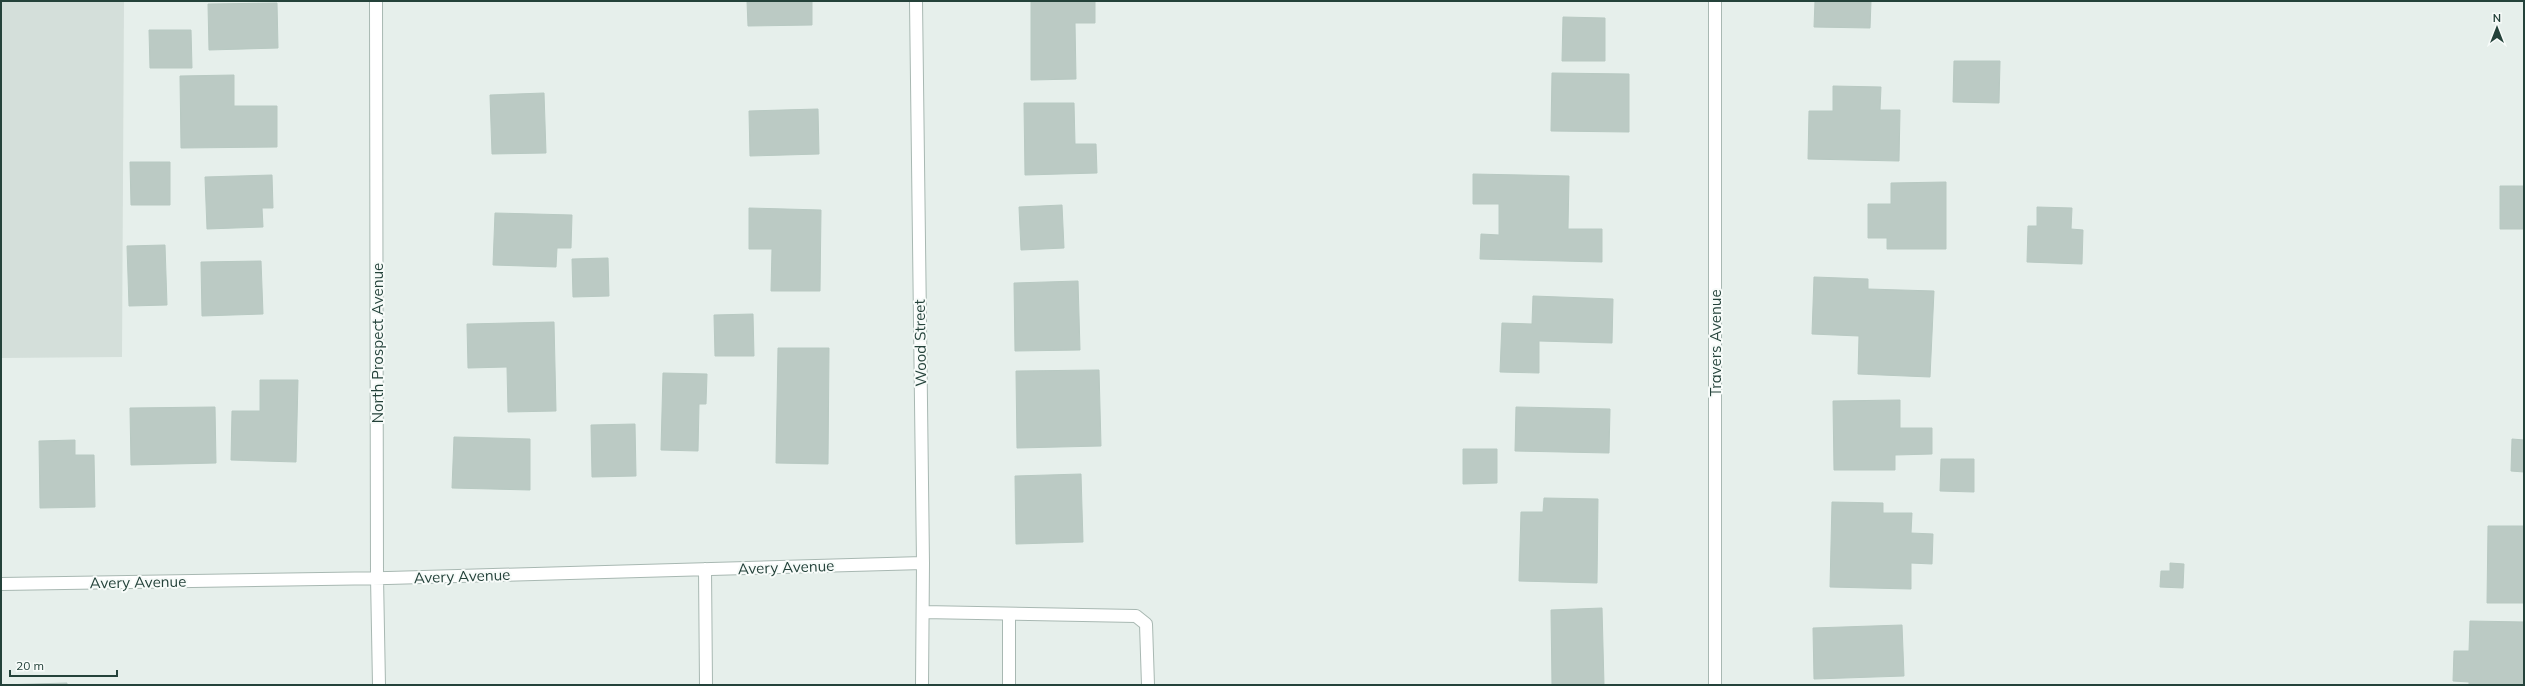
<svg xmlns="http://www.w3.org/2000/svg" width="2525" height="686" font-family="Mulish,sans-serif">
	<rect width="100%" height="100%" fill="#e6efeb"/>
	<path fill="#d4dfda" d="M 1,1 L 124,1 L 122,357 L 1,358 Z"/>
	<path fill="#bbcac4" stroke="#b8c9c2" d="M 747,1 L 812,1 L 812,25 L 748,26 Z
		M 1031,1 L 1095,1 L 1095,23 L 1075,23 L 1076,79 L 1031,80 Z
		M 1815,1 L 1871,1 L 1870,28 L 1814,27 Z
		M 277,3 L 278,48 L 209,50 L 208,4 Z
		M 1563,17 L 1605,18 L 1605,61 L 1562,61 Z
		M 149,30 L 191,30 L 192,68 L 150,68 Z
		M 1954,61 L 2000,61 L 1999,103 L 1953,102 Z
		M 1552,73 L 1629,74 L 1629,132 L 1551,131 Z
		M 234,75 L 234,106 L 277,106 L 277,147 L 181,148 L 180,76 Z
		M 1833,86 L 1881,87 L 1880,110 L 1900,110 L 1899,161 L 1808,159 L 1809,111 L 1833,111 Z
		M 544,93 L 546,153 L 492,154 L 490,95 Z
		M 1024,103 L 1074,103 L 1075,144 L 1096,144 L 1097,173 L 1025,175 Z
		M 818,109 L 819,154 L 750,156 L 749,111 Z
		M 130,162 L 170,162 L 170,205 L 131,205 Z
		M 1473,174 L 1569,176 L 1568,229 L 1602,229 L 1602,262 L 1480,259 L 1481,234 L 1499,235 L 1499,204 L 1473,204 Z
		M 272,175 L 273,208 L 262,208 L 263,227 L 207,229 L 205,177 Z
		M 1946,182 L 1946,249 L 1887,249 L 1887,238 L 1868,238 L 1868,204 L 1891,204 L 1891,183 Z
		M 2500,186 L 2524,186 L 2524,229 L 2500,229 Z
		M 1062,205 L 1064,248 L 1021,250 L 1019,207 Z
		M 2037,207 L 2072,208 L 2071,229 L 2083,230 L 2082,264 L 2027,262 L 2028,226 L 2037,226 Z
		M 749,208 L 821,210 L 820,291 L 771,291 L 772,249 L 749,249 Z
		M 495,213 L 572,215 L 571,248 L 557,248 L 556,267 L 493,265 Z
		M 165,245 L 167,305 L 129,306 L 127,246 Z
		M 608,258 L 609,296 L 573,297 L 572,259 Z
		M 261,261 L 263,314 L 202,316 L 201,262 Z
		M 1814,277 L 1868,279 L 1868,289 L 1934,291 L 1930,377 L 1858,374 L 1859,336 L 1812,334 Z
		M 1078,281 L 1080,350 L 1015,351 L 1014,283 Z
		M 1533,296 L 1613,299 L 1612,343 L 1539,341 L 1539,373 L 1500,372 L 1502,323 L 1532,324 Z
		M 753,314 L 754,356 L 715,356 L 714,315 Z
		M 554,322 L 556,411 L 508,412 L 507,367 L 468,368 L 467,324 Z
		M 778,348 L 829,348 L 828,464 L 776,463 Z
		M 1099,370 L 1101,446 L 1017,448 L 1016,371 Z
		M 663,373 L 707,374 L 706,404 L 699,404 L 698,451 L 661,450 Z
		M 260,380 L 298,380 L 296,462 L 231,460 L 232,411 L 260,411 Z
		M 1900,400 L 1900,428 L 1932,428 L 1932,454 L 1895,455 L 1895,470 L 1834,470 L 1833,401 Z
		M 215,407 L 216,463 L 131,465 L 130,408 Z
		M 1516,407 L 1610,409 L 1609,453 L 1515,451 Z
		M 635,424 L 636,476 L 592,477 L 591,425 Z
		M 454,437 L 530,439 L 530,490 L 452,488 Z
		M 2512,439 L 2524,440 L 2524,472 L 2511,471 Z
		M 75,440 L 75,455 L 94,455 L 95,507 L 40,508 L 39,441 Z
		M 1463,449 L 1497,449 L 1497,483 L 1463,484 Z
		M 1941,459 L 1974,459 L 1974,492 L 1940,491 Z
		M 1081,474 L 1083,542 L 1016,544 L 1015,476 Z
		M 1544,498 L 1598,499 L 1597,583 L 1519,581 L 1521,512 L 1543,512 Z
		M 1832,502 L 1883,503 L 1883,513 L 1912,513 L 1911,533 L 1933,534 L 1932,564 L 1911,563 L 1911,589 L 1830,587 Z
		M 2488,526 L 2524,526 L 2524,603 L 2487,603 Z
		M 2170,563 L 2184,564 L 2183,588 L 2160,587 L 2161,571 L 2170,571 Z
		M 1602,608 L 1604,685 L 1552,685 L 1551,610 Z
		M 2470,621 L 2524,622 L 2524,685 L 2469,685 L 2469,682 L 2453,681 L 2454,651 L 2469,651 Z
		M 1902,625 L 1904,676 L 1814,679 L 1813,628 Z
		M 67,683 L 67,685 L 1,685 Z"/>
	<g fill="none" stroke-linecap="round" stroke-linejoin="round">
		<g stroke="#a8b8b2" stroke-width="14">
			<path id="minor" d="M 376,1 L 377,577 L 379,685
				M 916,1 L 923,563 L 922,685
				M 1715,1 L 1715,685
				M 705,569 L 706,685
				M 1,584 L 388,578 L 923,563
				M 923,612 L 1136,616 L 1146,624 L 1148,685
				M 1009,614 L 1009,685"/>
		</g>
		<use href="#minor" stroke="#fff" stroke-width="12"/>
	</g>
	<g text-anchor="middle" dominant-baseline="central" stroke-width="4" stroke-linejoin="round" paint-order="stroke">
		<g font-size="15" fill="#24423a" stroke="#f7fbf9">
			<text transform="translate(377 343) rotate(-90)">North Prospect Avenue</text>
			<text transform="translate(920 343) rotate(-91)">Wood Street</text>
			<text transform="translate(1715 343) rotate(-90)">Travers Avenue</text>
			<text transform="translate(786 567) rotate(-2)">Avery Avenue</text>
			<text transform="translate(462 576) rotate(-2)">Avery Avenue</text>
			<text transform="translate(138 582) rotate(-1)">Avery Avenue</text>
		</g>
	</g>
	<rect width="2525" height="686" fill="none" stroke="#24423a" stroke-width="4"/>
	<g transform="translate(2497 28)" stroke="#f7fbf9" stroke-width="3" paint-order="stroke">
	<path d="M0-3L7 15L0 10L-7 15Z" fill="#24423a"/>
	<text y="-6" font-size="11" font-weight="bold" text-anchor="middle" fill="#24423a">N</text>
	</g>
	<path d="M10 670v6h107v-6" fill="none" stroke="#24423a" stroke-width="2"/>
	<text x="16" y="670" font-size="12" fill="#24423a" stroke="#f7fbf9" stroke-width="3" paint-order="stroke">20 m</text>
</svg>
